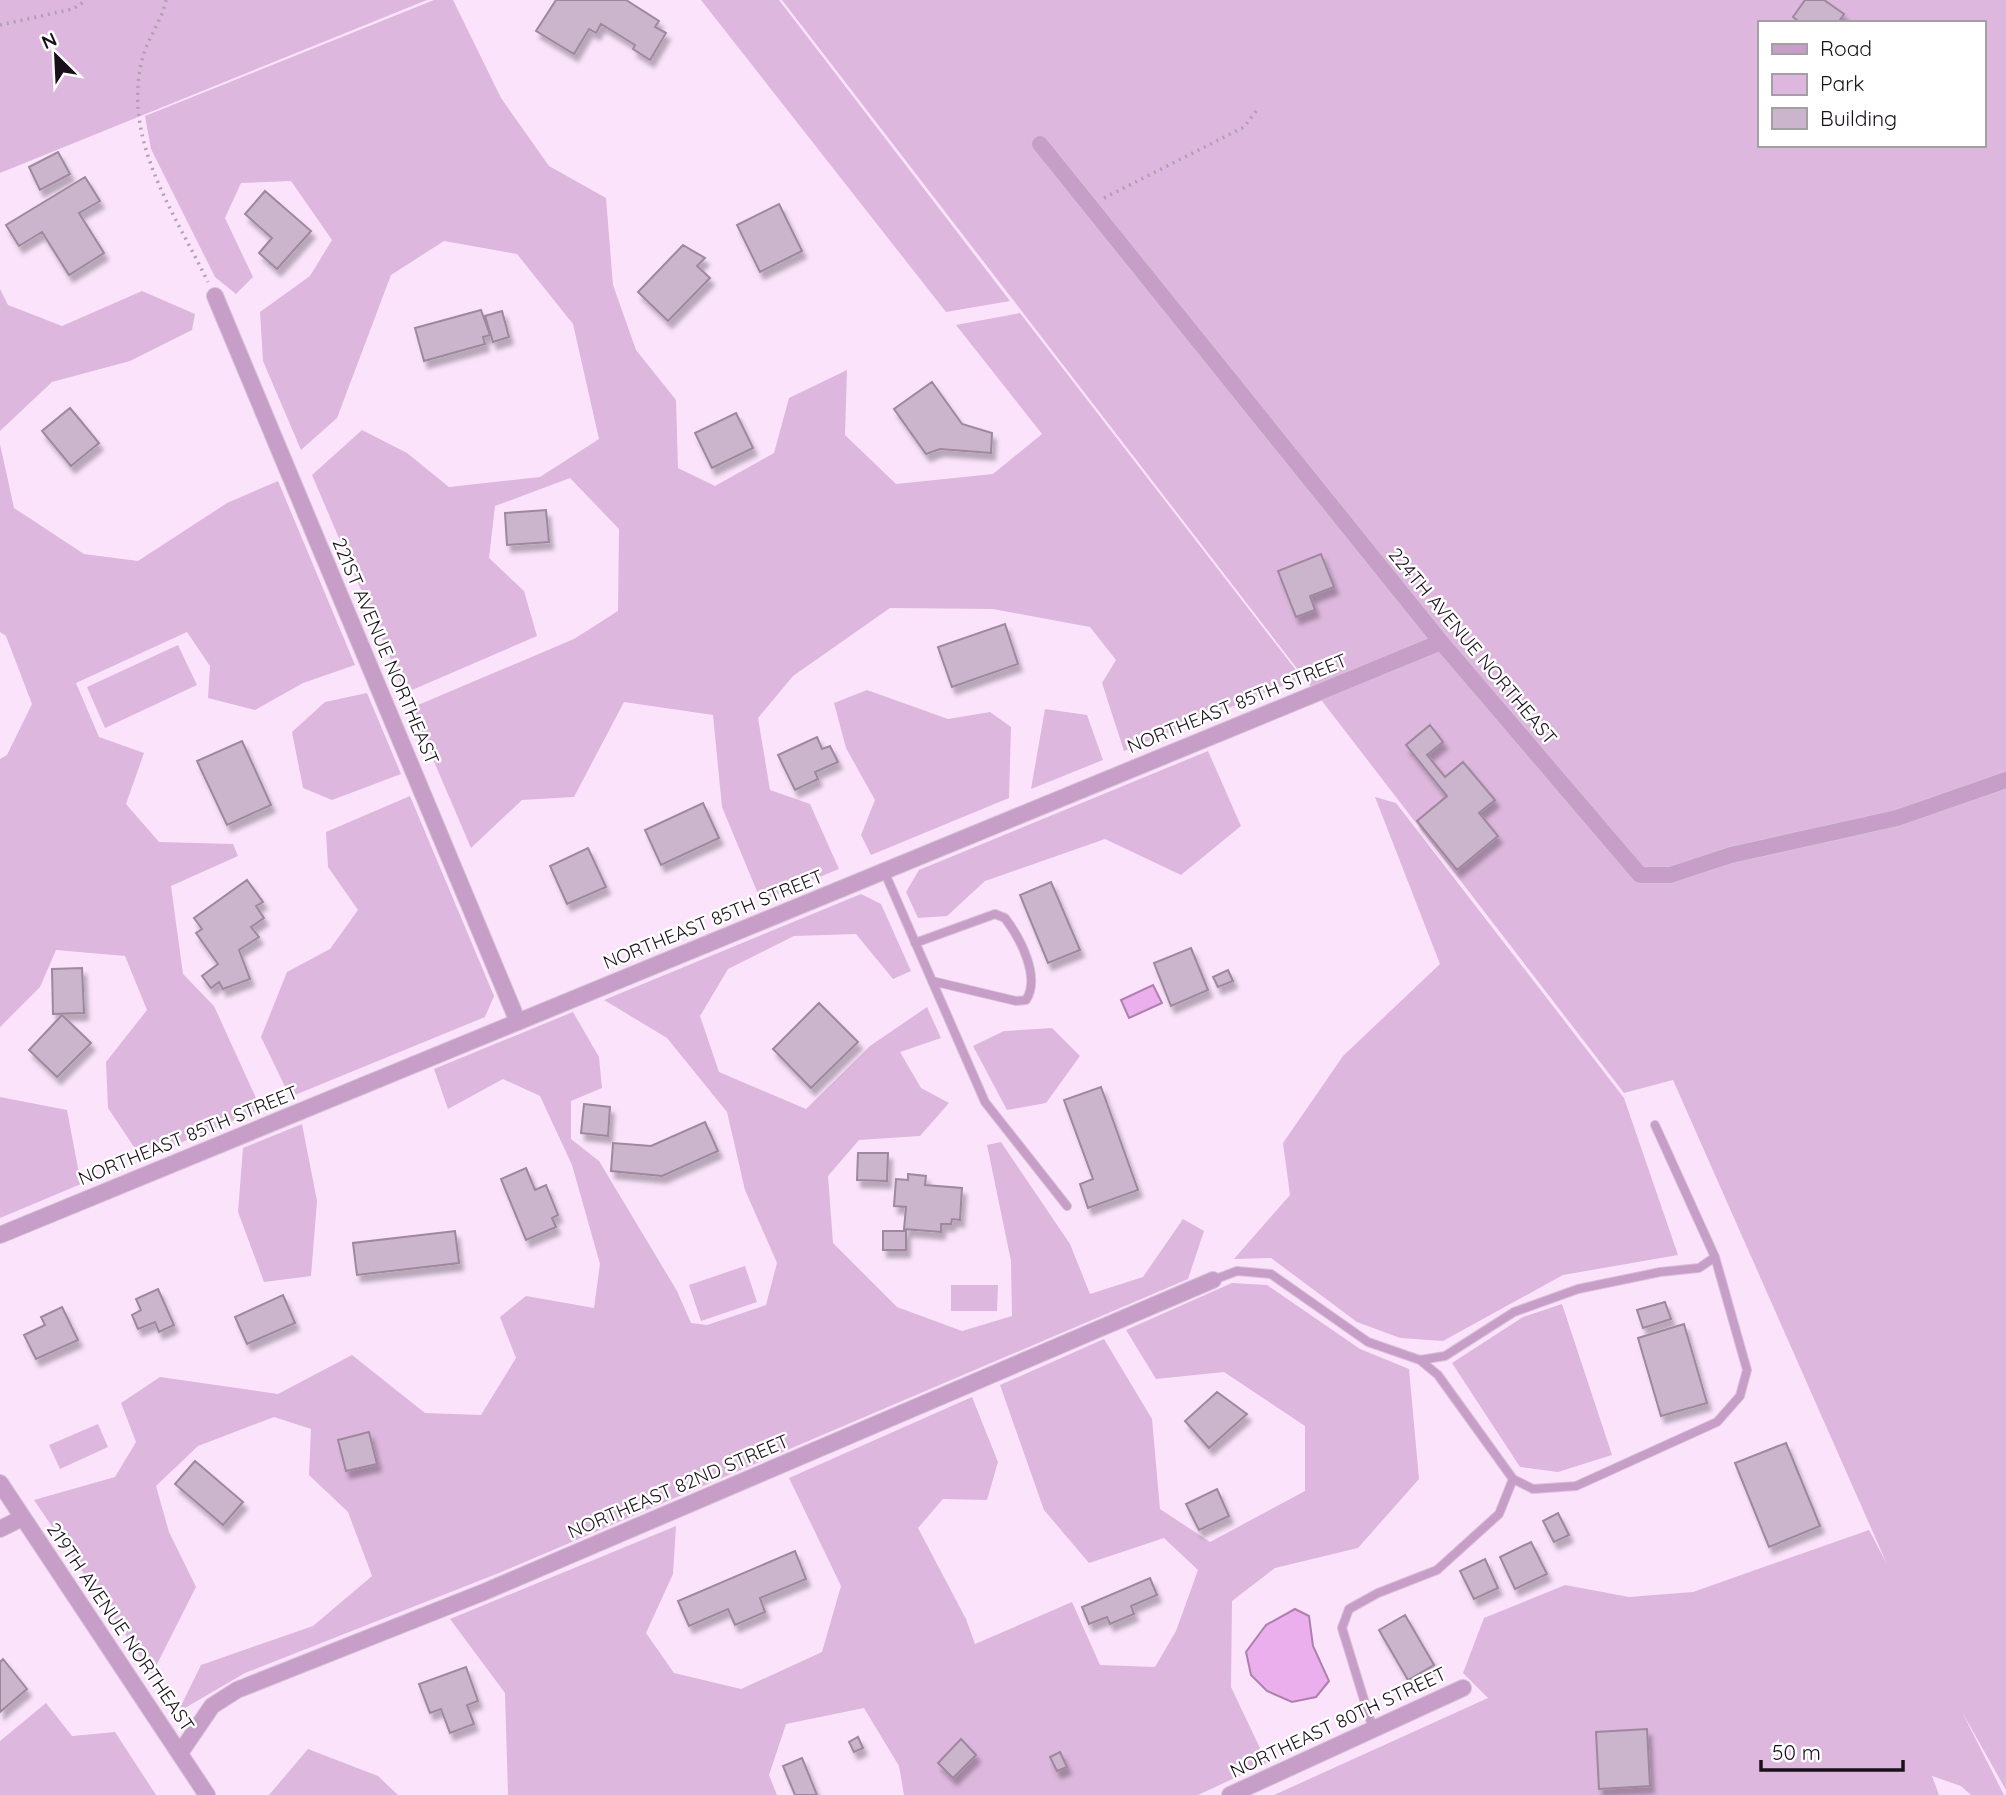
<svg xmlns="http://www.w3.org/2000/svg" width="2006" height="1795" font-family="Quicksand,sans-serif">
	<defs>
		<filter id="shadow"><feDropShadow dx="4" dy="7" stdDeviation="2" flood-color="#0004"/></filter>
	</defs>
	<rect width="100%" height="100%" fill="#fbe4fb"/>
	<path fill="#ddb7dd" fill-rule="evenodd" d="M 0,0 L 427,0 L 0,173 Z
		M 434,0 L 453,0 L 501,98 L 549,166 L 606,198 L 613,285 L 636,350 L 676,400 L 678,468 L 715,486 L 774,453 L 789,398 L 847,370 L 845,435 L 896,484 L 993,474 L 1042,434 L 956,325 L 1020,313 L 1302,678 L 1124,751 L 1102,683 L 1116,660 L 1090,627 L 993,609 L 890,608 L 793,676 L 758,718 L 770,790 L 810,804 L 839,869 L 761,901 L 722,807 L 713,715 L 624,702 L 574,797 L 522,800 L 471,848 L 411,708 L 574,639 L 618,611 L 619,529 L 570,478 L 495,506 L 489,558 L 524,591 L 537,636 L 405,693 L 312,475 L 362,430 L 407,453 L 449,487 L 540,477 L 599,439 L 573,324 L 517,254 L 444,241 L 391,275 L 337,418 L 301,450 L 263,361 L 260,312 L 310,276 L 332,240 L 291,181 L 241,183 L 225,218 L 253,277 L 236,294 L 215,277 L 151,149 L 145,116 Z
		M 701,0 L 779,0 L 1010,301 L 946,312 Z
		M 782,0 L 2006,0 L 2006,1790 L 1961,1710 L 2004,1795 L 1971,1795 L 1961,1786 L 1932,1776 L 1939,1795 L 1274,1795 L 1488,1698 L 1463,1673 L 1484,1618 L 1565,1585 L 1629,1597 L 1693,1592 L 1869,1530 L 1887,1564 L 1673,1080 L 1624,1093 ZM 1759,23 L 1983,23 L 1983,145 L 1759,145 Z
		M 0,289 L 8,305 L 62,326 L 142,291 L 195,314 L 192,330 L 130,361 L 52,382 L 0,431 Z
		M 0,444 L 14,508 L 84,554 L 138,561 L 227,503 L 278,481 L 355,665 L 303,683 L 255,710 L 208,698 L 210,666 L 187,632 L 76,683 L 99,737 L 144,753 L 126,804 L 159,842 L 233,844 L 238,856 L 171,886 L 183,974 L 214,1006 L 261,1109 L 142,1159 L 108,1108 L 106,1062 L 147,1010 L 125,956 L 56,950 L 40,987 L 0,1027 L 0,759 L 7,755 L 32,704 L 6,636 L 0,632 Z
		M 178,645 L 197,685 L 105,728 L 87,687 Z
		M 867,690 L 948,719 L 990,712 L 1011,727 L 1009,798 L 871,855 L 861,835 L 875,800 L 846,748 L 834,703 Z
		M 367,693 L 401,774 L 332,800 L 303,788 L 292,732 L 325,702 Z
		M 1045,709 L 1087,715 L 1103,760 L 1031,789 Z
		M 1208,751 L 1241,826 L 1181,875 L 1105,839 L 985,881 L 947,916 L 918,918 L 906,892 L 919,870 Z
		M 410,796 L 494,996 L 485,1017 L 290,1097 L 261,1037 L 287,972 L 330,949 L 358,910 L 328,867 L 326,832 Z
		M 1375,797 L 1396,803 L 1624,1098 L 1678,1255 L 1563,1275 L 1443,1341 L 1400,1338 L 1357,1322 L 1271,1258 L 1234,1259 L 1290,1195 L 1283,1143 L 1343,1056 L 1440,964 Z
		M 861,894 L 881,904 L 911,971 L 893,979 L 856,934 L 794,936 L 728,969 L 700,1016 L 719,1072 L 806,1109 L 870,1046 L 927,1007 L 941,1038 L 900,1052 L 921,1088 L 949,1103 L 920,1136 L 859,1140 L 828,1176 L 833,1243 L 897,1307 L 962,1331 L 1012,1316 L 1011,1261 L 987,1145 L 1001,1142 L 1070,1244 L 1090,1294 L 1143,1277 L 1183,1219 L 1204,1231 L 1188,1279 L 499,1573 L 245,1673 L 178,1712 L 201,1665 L 313,1626 L 372,1576 L 348,1512 L 309,1475 L 311,1429 L 274,1417 L 198,1446 L 156,1486 L 169,1532 L 196,1587 L 152,1674 L 34,1500 L 115,1477 L 136,1442 L 121,1403 L 160,1377 L 278,1394 L 352,1355 L 425,1413 L 481,1415 L 516,1358 L 500,1317 L 526,1296 L 594,1308 L 600,1264 L 572,1165 L 540,1096 L 503,1079 L 448,1109 L 434,1069 L 573,1012 L 599,1057 L 602,1088 L 571,1101 L 571,1139 L 599,1161 L 677,1291 L 691,1323 L 707,1325 L 766,1305 L 777,1263 L 745,1190 L 727,1112 L 667,1038 L 604,1000 Z
		M 1052,1028 L 1080,1056 L 1046,1103 L 1007,1110 L 973,1046 L 1004,1031 Z
		M 0,1097 L 67,1110 L 81,1184 L 0,1218 Z
		M 302,1124 L 317,1201 L 311,1276 L 264,1282 L 238,1212 L 243,1148 Z
		M 745,1266 L 757,1302 L 701,1321 L 689,1285 Z
		M 1232,1283 L 1267,1285 L 1360,1349 L 1409,1369 L 1419,1479 L 1358,1548 L 1275,1568 L 1232,1601 L 1231,1687 L 1267,1763 L 1198,1795 L 904,1795 L 899,1766 L 864,1708 L 786,1724 L 769,1775 L 777,1795 L 508,1795 L 505,1693 L 450,1619 L 676,1526 L 673,1574 L 646,1633 L 674,1673 L 741,1689 L 822,1652 L 841,1586 L 789,1478 L 972,1397 L 998,1462 L 987,1500 L 943,1499 L 918,1528 L 966,1619 L 975,1644 L 1072,1602 L 1100,1665 L 1155,1667 L 1176,1631 L 1198,1570 L 1164,1538 L 1089,1563 L 1044,1510 L 1000,1385 L 1104,1339 L 1152,1419 L 1160,1509 L 1210,1542 L 1305,1491 L 1305,1426 L 1224,1372 L 1156,1379 L 1126,1330 Z
		M 951,1285 L 998,1285 L 997,1311 L 951,1311 Z
		M 1562,1304 L 1612,1455 L 1558,1472 L 1520,1467 L 1452,1363 L 1523,1317 Z
		M 98,1424 L 108,1447 L 60,1469 L 49,1445 Z
		M 46,1703 L 72,1736 L 115,1732 L 156,1795 L 0,1795 L 0,1741 Z
		M 308,1749 L 378,1776 L 398,1795 L 269,1795 Z"/>
	<path fill="#ecafed" stroke="#ad80ad" stroke-width="2" d="M 1153,985 L 1162,1003 L 1129,1018 L 1121,1000 Z
		M 1295,1609 L 1309,1616 L 1313,1646 L 1329,1681 L 1316,1697 L 1292,1702 L 1267,1691 L 1251,1675 L 1246,1652 L 1266,1625 Z"/>
	<path fill="#cbb5cc" stroke="#9e889e" stroke-width="2" filter="url(#shadow)" d="M 556,0 L 626,0 L 659,21 L 655,27 L 666,33 L 650,60 L 633,49 L 635,45 L 601,24 L 596,33 L 589,29 L 574,54 L 536,31 Z
		M 1805,0 L 1824,0 L 1844,14 L 1838,23 L 1801,23 L 1793,17 Z
		M 58,152 L 70,174 L 40,190 L 29,167 Z
		M 85,177 L 100,201 L 79,213 L 104,253 L 69,275 L 42,232 L 19,246 L 6,225 Z
		M 265,191 L 311,231 L 277,269 L 259,253 L 272,238 L 245,214 Z
		M 779,204 L 802,251 L 760,272 L 737,225 Z
		M 683,245 L 705,258 L 697,266 L 710,278 L 668,321 L 638,292 Z
		M 481,310 L 490,335 L 483,337 L 485,344 L 424,361 L 415,328 Z
		M 502,311 L 509,337 L 493,342 L 485,316 Z
		M 932,382 L 962,424 L 992,433 L 991,453 L 940,449 L 926,454 L 894,409 Z
		M 70,408 L 99,443 L 71,466 L 42,431 Z
		M 736,413 L 753,448 L 712,468 L 695,433 Z
		M 546,510 L 549,542 L 507,545 L 505,513 Z
		M 1321,554 L 1334,587 L 1310,596 L 1315,610 L 1296,617 L 1278,571 Z
		M 1005,624 L 1018,664 L 952,687 L 938,647 Z
		M 1430,725 L 1443,742 L 1427,755 L 1445,777 L 1463,762 L 1495,800 L 1479,813 L 1498,836 L 1457,870 L 1417,821 L 1447,796 L 1406,745 Z
		M 817,737 L 822,749 L 830,746 L 838,762 L 815,772 L 818,779 L 795,790 L 778,755 Z
		M 242,741 L 271,805 L 227,825 L 197,761 Z
		M 703,803 L 719,838 L 661,865 L 645,830 Z
		M 588,848 L 606,887 L 567,904 L 550,866 Z
		M 247,880 L 263,902 L 256,906 L 264,918 L 251,927 L 259,937 L 239,950 L 250,979 L 223,989 L 219,982 L 211,988 L 202,976 L 218,964 L 196,933 L 202,929 L 194,918 Z
		M 1051,882 L 1080,950 L 1048,963 L 1020,895 Z
		M 1191,948 L 1208,990 L 1171,1006 L 1154,963 Z
		M 82,968 L 84,1013 L 53,1014 L 52,969 Z
		M 1228,970 L 1233,981 L 1218,987 L 1213,977 Z
		M 819,1003 L 858,1042 L 811,1088 L 773,1049 Z
		M 62,1015 L 91,1043 L 57,1077 L 29,1050 Z
		M 1101,1087 L 1138,1190 L 1088,1208 L 1080,1184 L 1093,1179 L 1064,1100 Z
		M 584,1104 L 610,1107 L 608,1136 L 581,1133 Z
		M 705,1122 L 718,1151 L 662,1176 L 611,1171 L 613,1143 L 651,1146 Z
		M 858,1153 L 888,1153 L 887,1181 L 857,1180 Z
		M 526,1168 L 535,1190 L 546,1185 L 558,1215 L 552,1218 L 556,1227 L 526,1240 L 501,1179 Z
		M 908,1174 L 926,1176 L 925,1185 L 962,1188 L 960,1220 L 952,1219 L 951,1224 L 941,1224 L 941,1232 L 904,1229 L 906,1207 L 894,1206 L 896,1179 L 908,1180 Z
		M 455,1231 L 459,1263 L 357,1275 L 353,1243 Z
		M 883,1231 L 906,1231 L 906,1250 L 883,1250 Z
		M 158,1289 L 174,1325 L 159,1332 L 155,1322 L 138,1329 L 132,1315 L 141,1310 L 136,1299 Z
		M 283,1295 L 295,1323 L 247,1344 L 235,1317 Z
		M 1665,1302 L 1671,1319 L 1643,1328 L 1637,1310 Z
		M 62,1307 L 78,1340 L 36,1359 L 24,1335 L 45,1325 L 41,1317 Z
		M 1684,1324 L 1707,1403 L 1661,1416 L 1638,1338 Z
		M 1217,1392 L 1247,1414 L 1209,1448 L 1185,1421 Z
		M 369,1432 L 377,1464 L 346,1471 L 338,1440 Z
		M 1786,1443 L 1820,1526 L 1769,1547 L 1735,1463 Z
		M 195,1461 L 243,1502 L 223,1525 L 175,1484 Z
		M 1217,1489 L 1229,1516 L 1199,1530 L 1186,1504 Z
		M 1558,1513 L 1569,1535 L 1554,1542 L 1543,1521 Z
		M 1531,1542 L 1547,1574 L 1515,1589 L 1500,1557 Z
		M 795,1551 L 806,1579 L 760,1598 L 765,1612 L 735,1625 L 728,1609 L 689,1626 L 678,1601 Z
		M 1485,1559 L 1498,1588 L 1474,1599 L 1460,1571 Z
		M 1150,1578 L 1157,1595 L 1131,1606 L 1134,1614 L 1110,1624 L 1107,1617 L 1089,1624 L 1082,1607 Z
		M 1405,1615 L 1434,1665 L 1408,1680 L 1379,1630 Z
		M 3,1659 L 27,1689 L 0,1712 L 0,1662 Z
		M 466,1667 L 478,1701 L 467,1705 L 474,1724 L 450,1733 L 441,1709 L 430,1713 L 419,1684 Z
		M 1647,1729 L 1650,1786 L 1599,1789 L 1596,1732 Z
		M 858,1737 L 863,1748 L 854,1752 L 849,1742 Z
		M 961,1739 L 976,1755 L 953,1778 L 938,1763 Z
		M 1060,1752 L 1067,1767 L 1057,1771 L 1050,1757 Z
		M 802,1758 L 817,1795 L 795,1795 L 783,1766 Z"/>
	<g fill="none" stroke-linecap="round" stroke-linejoin="round">
		<g stroke="#d7c2d7" stroke-width="10">
			<path id="service" d="M 884,871 L 985,1102 L 1067,1206
				M 915,943 L 995,914 L 1005,918 C 1020,938 1041,977 1026,1000 L 1016,1001 L 932,981
				M 1213,1280 L 1237,1271 L 1271,1274 L 1368,1342 L 1420,1360 L 1438,1375 L 1513,1479 L 1533,1489 L 1576,1486 L 1717,1422 L 1740,1396 L 1747,1370 L 1715,1257
				M 1420,1360 L 1445,1356 L 1514,1312 L 1578,1289 L 1660,1272 L 1699,1268 L 1715,1257 L 1655,1125
				M 1373,1729 L 1342,1628 L 1349,1609 L 1378,1593 L 1437,1570 L 1499,1514 L 1513,1479"/>
		</g>
		<g stroke="#d7c2d7" stroke-width="18">
			<path id="minor" d="M 1040,144 L 1441,642 L 1640,875 L 1670,875 L 1731,855 L 1897,818 L 2006,780
				M 215,296 L 518,1022
				M 0,1235 L 1441,642
				M 0,1483 L 207,1795
				M 0,1529 L 22,1518
				M 180,1753 L 212,1706 L 237,1690 L 484,1592 L 1213,1280
				M 1230,1795 L 1463,1688"/>
		</g>
		<path stroke="#b2a0b2" stroke-width="3.5" stroke-dasharray="2 5" stroke-linecap="butt" d="M 166,0 C 162,21 147,39 142,60 C 122,140 175,214 208,282
			M 0,25 L 73,9 L 86,0
			M 1104,198 L 1244,127 L 1256,111"/>
		<use href="#service" stroke="#c79ec8" stroke-width="8"/>
		<use href="#minor" stroke="#c79ec8" stroke-width="16"/>
	</g>
	<g text-anchor="middle" dominant-baseline="central" stroke-width="5" stroke-linejoin="round" paint-order="stroke">
		<g font-size="19" fill="#191119" stroke="#fff">
			<text transform="translate(1473 646) rotate(50)">224TH AVENUE NORTHEAST</text>
			<text transform="translate(386 651) rotate(67)">221ST AVENUE NORTHEAST</text>
			<text transform="translate(1237 703) rotate(-22)">NORTHEAST 85TH STREET</text>
			<text transform="translate(713 919) rotate(-22)">NORTHEAST 85TH STREET</text>
			<text transform="translate(188 1135) rotate(-22)">NORTHEAST 85TH STREET</text>
			<text transform="translate(678 1486) rotate(-23)">NORTHEAST 82ND STREET</text>
			<text transform="translate(121 1627) rotate(56)">219TH AVENUE NORTHEAST</text>
			<text transform="translate(1338 1722) rotate(-25)">NORTHEAST 80TH STREET</text>
		</g>
	</g>
	<rect x="1758" y="21" width="228" height="126" fill="#ffffff" stroke="#a3a0a3" stroke-width="2"/>
	<rect x="1772" y="44" width="35" height="10" fill="#c79ec8" stroke="#a3a0a3" stroke-width="2"/>
	<text x="1820" y="56" font-size="21" fill="#191119">Road</text>
	<rect x="1772" y="74" width="35" height="21" fill="#ddb7dd" stroke="#a3a0a3" stroke-width="2"/>
	<text x="1820" y="91" font-size="21" fill="#191119">Park</text>
	<rect x="1772" y="108" width="35" height="21" fill="#cbb5cc" stroke="#a3a0a3" stroke-width="2"/>
	<text x="1820" y="126" font-size="21" fill="#191119">Building</text>
	<g transform="translate(56 56) rotate(336)" stroke="#ffffff" stroke-width="5" paint-order="stroke">
	<path d="M0-5L12 26L0 18L-12 26Z" fill="#191119"/>
	<text y="-10" font-size="19" font-weight="bold" text-anchor="middle" fill="#191119">N</text>
	</g>
	<path d="M1761 1760v10h142v-10" fill="none" stroke="#191119" stroke-width="3.5"/>
	<text x="1772" y="1760" font-size="21" fill="#191119" stroke="#ffffff" stroke-width="5" paint-order="stroke">50 m</text>
</svg>
